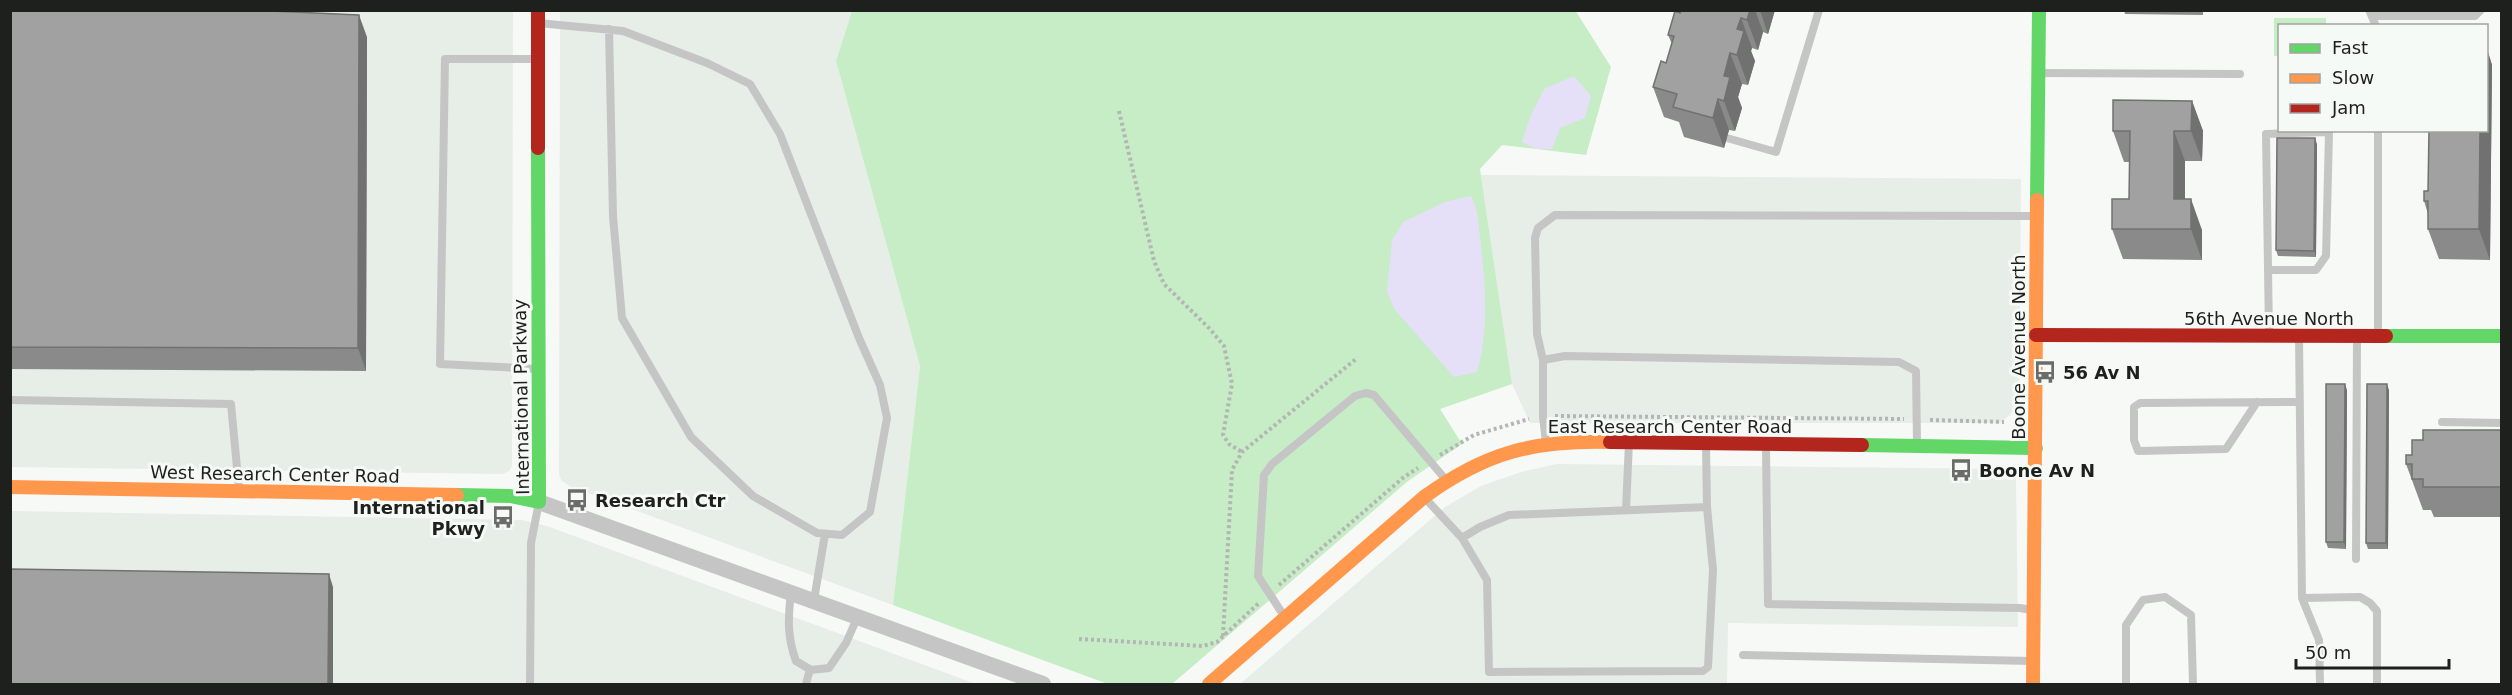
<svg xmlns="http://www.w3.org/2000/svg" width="2512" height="695" font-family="'DejaVu Sans',sans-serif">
	<rect width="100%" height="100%" fill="#f7f9f7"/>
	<path fill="#e7ede7" d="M 11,11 L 513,11 L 512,466 L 509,471 L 503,474 L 11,467 Z
		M 560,11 L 852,11 L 836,61 L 920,366 L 893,605 L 569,486 L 561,480 L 559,473 Z
		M 1481,175 L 2021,179 L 2019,407 L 2000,423 L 1530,423 L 1512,384 Z
		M 1557,464 L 2006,469 L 2013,473 L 2016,479 L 2018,627 L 1728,623 L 1727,684 L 1240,684 L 1445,507 L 1481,486 L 1521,472 Z
		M 11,511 L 522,520 L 547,526 L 976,684 L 11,684 Z"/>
	<path fill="#c6edc5" d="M 1575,10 L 1611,67 L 1586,155 L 1502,145 L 1480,169 L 1512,384 L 1440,409 L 1462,444 L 1408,481 L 1172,684 L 1108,684 L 893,605 L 920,366 L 836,61 L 852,11 Z
		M 2274,18 L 2326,18 L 2326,25 L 2280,26 L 2279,56 L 2274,56 Z"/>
	<path fill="#e6dff8" d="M 1574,76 L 1591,96 L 1585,118 L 1560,128 L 1552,149 L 1536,149 L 1522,142 L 1530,117 L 1544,89 Z
		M 1471,196 L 1477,211 C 1483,265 1492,319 1477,372 L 1454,377 L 1395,310 L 1387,292 L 1392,240 L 1403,222 L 1445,202 Z"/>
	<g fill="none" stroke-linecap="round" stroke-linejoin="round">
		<path stroke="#b4b5b5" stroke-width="4" stroke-dasharray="3 3" stroke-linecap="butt" d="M 1119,111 L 1154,261 L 1164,284 L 1210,329 L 1224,346 L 1232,384 L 1223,435 L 1229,444 L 1242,452
			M 1555,416 L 1904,419
			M 1930,420 L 2004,422
			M 1440,455 L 1474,435 L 1529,419
			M 1279,585 L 1404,477 L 1418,468
			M 1223,636 L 1232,470 L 1242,452 L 1356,359
			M 1079,639 L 1203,646 L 1217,642 L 1260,602"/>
		<path stroke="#c5c5c5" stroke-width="8" d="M 2369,10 L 2376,26
			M 2372,16 L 2475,16 L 2481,10
			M 538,23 L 623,31 L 707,63 L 750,84 L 780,134 L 859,338 L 880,385 L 887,418 L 870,512 L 842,535 L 817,533 L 753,496 L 691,437 L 622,318 L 613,216 L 609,29
			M 536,59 L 445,59 L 440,364 L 538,369
			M 2039,73 L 2240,74
			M 2378,130 L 2378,335
			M 1727,138 L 1776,152 L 1819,10
			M 2268,270 L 2316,270 L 2326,256 L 2329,132 L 2266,134 L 2269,335
			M 2299,336 L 2302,598 L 2319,640 L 2320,684
			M 1543,360 L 1537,334 L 1535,238 L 1538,228 L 1555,215 L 2036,216
			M 10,400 L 231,404 L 239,489
			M 2257,402 L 2226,449 L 2138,451 L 2134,440 L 2134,407 L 2140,403 L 2300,402
			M 2442,422 L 2502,423
			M 1546,442 L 1543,417 L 1543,360 L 1565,356 L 1899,362 L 1916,371 L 1917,444
			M 1766,446 L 1768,604 L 2020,608 L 2031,610
			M 1424,497 L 1462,538 L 1480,527 L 1509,515 L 1707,507 L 1706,445
			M 1626,510 L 1629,442
			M 1462,538 L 1487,580 L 1489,672 L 1703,671 L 1708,667 L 1713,570 L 1707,507
			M 2356,559 L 2357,336
			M 791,592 C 788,618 787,637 796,661 L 811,670 L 829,668 L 846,643 L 858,616
			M 2302,598 L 2360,597 L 2370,603 L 2377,611 L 2377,684
			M 814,600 L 825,534
			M 1284,616 L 1258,576 L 1264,475 L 1272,464 L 1355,396 L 1366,393 L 1374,395 L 1446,480
			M 1743,655 L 2033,661
			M 530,684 L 531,543 L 539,502
			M 806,684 L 810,669
			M 2126,684 L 2126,625 L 2143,600 L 2165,597 L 2191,615 L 2193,684"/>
		<path stroke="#c5c5c5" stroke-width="16" d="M 539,502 L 1043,684"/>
		<path stroke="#63d668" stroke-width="14" d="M 2037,200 L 2039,10
			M 2386,336 L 2502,336
			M 1862,445 L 2036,448
			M 457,495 L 510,496 L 539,502 L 538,148"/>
		<path stroke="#ff974d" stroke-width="14" d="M 10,487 L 457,495
			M 1209,684 L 1424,497 C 1486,452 1534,440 1610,442
			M 2033,684 L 2037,200"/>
		<path stroke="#b3261e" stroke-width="14" d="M 538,10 L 538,148
			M 2036,335 L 2386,336
			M 1610,442 L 1862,445"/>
	</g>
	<path fill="#8a8a8a" d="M 10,10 L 367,37 L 366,371 L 10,369 Z
		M 1681,10 L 1775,10 L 1768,34 L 1763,32 L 1758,50 L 1752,48 L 1751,51 L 1755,61 L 1748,85 L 1742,84 L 1738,97 L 1742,108 L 1735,131 L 1729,130 L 1724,148 L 1684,137 L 1679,122 L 1664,117 L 1653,87 L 1666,63 L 1672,44 L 1668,35 Z
		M 2124,10 L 2203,10 L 2203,15 L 2125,14 Z
		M 2487,49 L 2492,65 L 2490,260 L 2439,259 L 2428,229 L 2428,214 L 2424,201 L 2428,191 L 2487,130 Z
		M 2192,101 L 2203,131 L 2202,161 L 2185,161 L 2185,199 L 2202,230 L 2202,260 L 2123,259 L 2112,229 L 2129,199 L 2130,162 L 2124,162 L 2113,131 Z
		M 2315,138 L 2317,145 L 2316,257 L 2278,256 L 2276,250 Z
		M 2347,390 L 2346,549 L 2328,548 L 2326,542 Z
		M 2389,390 L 2388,549 L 2368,549 L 2366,543 Z
		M 2502,430 L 2502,517 L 2434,517 L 2431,510 L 2423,510 L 2406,464 L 2423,440 Z"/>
	<path fill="#707170" d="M 1750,10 L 1755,10 L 1763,32 L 1758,50 L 1747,20 Z
		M 1760,10 L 1775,10 L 1768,34 Z
		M 359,15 L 367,37 L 366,371 L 358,348 Z
		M 1741,18 L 1752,48 L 1751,51 L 1755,61 L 1748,85 L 1737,55 L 1737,29 Z
		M 2487,49 L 2492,65 L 2490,260 L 2479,229 L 2480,130 L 2487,130 Z
		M 1730,53 L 1742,84 L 1738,97 L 1742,108 L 1735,131 L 1724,101 L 1724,76 Z
		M 1718,99 L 1729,130 L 1724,148 L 1713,118 Z
		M 2192,101 L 2203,131 L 2202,161 L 2191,131 Z
		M 2174,131 L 2185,161 L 2185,229 L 2174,199 Z
		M 2315,138 L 2317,145 L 2316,257 L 2314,251 Z
		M 2191,199 L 2202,230 L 2202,260 L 2191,229 Z
		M 2345,384 L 2347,390 L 2346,549 L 2344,542 Z
		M 2387,384 L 2389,390 L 2388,549 L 2386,543 Z
		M 329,574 L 333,587 L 333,684 L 328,684 Z"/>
	<path fill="#a0a1a0" stroke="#707170" stroke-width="1.5" d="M 10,10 L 246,10 L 359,15 L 358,348 L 10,347 Z
		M 1681,10 L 1750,10 L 1747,20 L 1741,18 L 1737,29 L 1744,31 L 1737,55 L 1730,53 L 1724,76 L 1730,77 L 1724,101 L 1718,99 L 1713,118 L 1673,107 L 1677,94 L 1653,87 L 1661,61 L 1666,63 L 1674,36 L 1668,35 L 1675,11 L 1680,13 Z
		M 2113,100 L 2192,101 L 2191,131 L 2174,131 L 2174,199 L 2191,199 L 2191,229 L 2112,229 L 2112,199 L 2129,199 L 2130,131 L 2113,131 Z
		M 2429,130 L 2480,130 L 2479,229 L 2428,229 L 2428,201 L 2424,201 L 2424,191 L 2428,191 Z
		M 2277,138 L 2315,138 L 2314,251 L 2276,250 Z
		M 2326,384 L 2345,384 L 2344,542 L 2326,542 Z
		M 2367,384 L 2387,384 L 2386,543 L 2366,543 Z
		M 2423,430 L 2502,430 L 2502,487 L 2423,487 L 2423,479 L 2412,479 L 2412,464 L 2406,464 L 2406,455 L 2412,455 L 2412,440 L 2423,440 Z
		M 10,569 L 329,574 L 328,684 L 10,684 Z"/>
	<defs>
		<g id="bus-bare" transform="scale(1.8)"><path d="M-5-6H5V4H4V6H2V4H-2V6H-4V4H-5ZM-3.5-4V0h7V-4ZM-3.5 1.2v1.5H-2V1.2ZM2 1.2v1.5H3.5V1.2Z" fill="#6a6c6a" stroke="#f6faf6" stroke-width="2.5" paint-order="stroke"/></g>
	</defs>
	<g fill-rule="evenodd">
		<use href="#bus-bare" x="2045" y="372"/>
		<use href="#bus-bare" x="1961" y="470"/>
		<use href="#bus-bare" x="577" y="500"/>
		<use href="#bus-bare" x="503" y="517"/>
	</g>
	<g text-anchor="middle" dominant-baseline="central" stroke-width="6" stroke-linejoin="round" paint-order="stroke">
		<g font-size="18" fill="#1e201e" stroke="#f6faf6">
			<text x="2269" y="318">56th Avenue North</text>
			<text transform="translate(2018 347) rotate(-90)">Boone Avenue North</text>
			<text transform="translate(521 397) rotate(-91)">International Parkway</text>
			<text x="1670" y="426">East Research Center Road</text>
			<text transform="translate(275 474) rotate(1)">West Research Center Road</text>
		</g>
		<g font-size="18" font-weight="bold" fill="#1e201e" stroke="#f6faf6" text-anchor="start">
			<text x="2063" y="372">56 Av N</text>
			<text x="1979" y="470">Boone Av N</text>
			<text x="595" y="500">Research Ctr</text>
			<text x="485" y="507" text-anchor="end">International<tspan x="485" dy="21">Pkwy</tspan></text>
		</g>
	</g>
	<rect width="2512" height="695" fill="none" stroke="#1e201e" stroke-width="24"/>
	<rect x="2278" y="24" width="210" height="108" fill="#f6faf6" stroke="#a0a3a0" stroke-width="1.5"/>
	<rect x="2290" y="44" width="30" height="9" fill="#63d668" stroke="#a0a3a0" stroke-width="1.5"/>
	<text x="2332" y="54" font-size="18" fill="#1e201e">Fast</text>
	<rect x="2290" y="74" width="30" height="9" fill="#ff974d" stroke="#a0a3a0" stroke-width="1.5"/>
	<text x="2332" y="84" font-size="18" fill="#1e201e">Slow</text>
	<rect x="2290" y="104" width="30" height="9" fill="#b3261e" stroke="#a0a3a0" stroke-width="1.5"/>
	<text x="2332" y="114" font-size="18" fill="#1e201e">Jam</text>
	<path d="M2296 659v9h153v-9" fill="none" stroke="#1e201e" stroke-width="3"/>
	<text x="2305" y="659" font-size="18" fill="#1e201e" stroke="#f6faf6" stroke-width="4.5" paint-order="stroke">50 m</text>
</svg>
